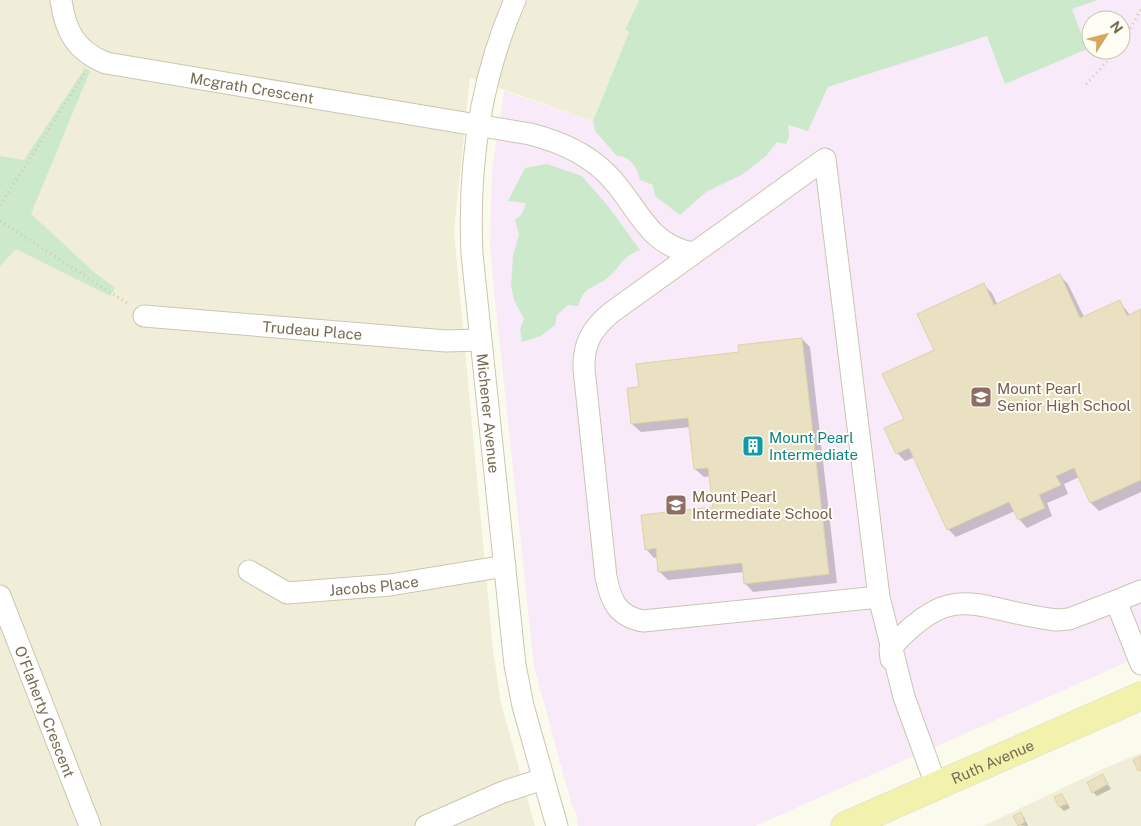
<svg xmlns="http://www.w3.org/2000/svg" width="1141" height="826" font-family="'Public Sans',sans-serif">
	<rect width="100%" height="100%" fill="#fbfbed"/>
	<path fill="#f0eed9" d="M 0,0 L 639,0 L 625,30 L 629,32 L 593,121 L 470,78 L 454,232 L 493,650 L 501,703 L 535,826 L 0,826 Z
		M 1141,753 L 1141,826 L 983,826 L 1103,769 Z"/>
	<path fill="#f8eaf8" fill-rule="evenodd" d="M 1098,0 L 1141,0 L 1141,656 L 755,826 L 578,826 L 576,812 L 572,806 L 534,667 L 493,280 L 490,245 L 492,169 L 504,91 L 593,121 L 788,125 L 808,131 L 828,87 L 988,35 L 1005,84 L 1072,8 ZM 1091,20 L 1121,20 L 1121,50 L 1091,50 Z"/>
	<path fill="#cde9cc" d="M 639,0 L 1098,0 L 1072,9 L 1087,49 L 1005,84 L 987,36 L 828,87 L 808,131 L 788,125 L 789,137 L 786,144 L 777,142 L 766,156 L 743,174 L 706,192 L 680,215 L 655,196 L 653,185 L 640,180 C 638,169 631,156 617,156 L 595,131 L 593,121 L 629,32 L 625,30 Z
		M 85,68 L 90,71 L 31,214 L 94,272 L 115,288 L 110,296 L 16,249 L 0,266 L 0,156 L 24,160 Z
		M 547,164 L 582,176 L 608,206 L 640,250 C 619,258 621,268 605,280 C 599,284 590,287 585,292 C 582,295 580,301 578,306 L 568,305 L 557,315 L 555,325 L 541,336 L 522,342 L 520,330 L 524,319 L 514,300 L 511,285 L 513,256 L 519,235 L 515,220 L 522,214 L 526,203 L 508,201 L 525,168 Z"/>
	<path fill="#0003" d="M 1060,276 L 1068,284 L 1084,317 L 1119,301 L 1130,315 L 1141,311 L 1141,492 L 1099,511 L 1091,503 L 1079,477 L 1064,484 L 1068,494 L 1047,503 L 1052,516 L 1027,528 L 1019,519 L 1015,511 L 956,537 L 948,529 L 915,457 L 905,461 L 897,453 L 905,420 L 936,351 L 984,285 L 992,293 L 997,304 Z
		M 802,339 L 810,347 L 837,583 L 753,592 L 745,583 L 744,572 L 668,580 L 660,572 L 658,557 L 654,558 L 646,549 L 715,508 L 711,476 L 704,477 L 695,469 L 690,427 L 641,432 L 632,424 L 640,388 L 741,354 Z
		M 1102,776 L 1111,789 L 1097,796 L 1093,792 Z
		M 1062,795 L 1070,808 L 1064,811 L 1060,807 Z
		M 1020,814 L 1024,817 L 1028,826 L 1019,825 Z"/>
	<path fill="#eae0c2" stroke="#e0d2a9" d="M 1060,274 L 1080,318 L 1120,300 L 1127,316 L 1141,309 L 1141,480 L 1090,503 L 1074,468 L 1056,476 L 1061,485 L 1039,495 L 1045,508 L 1018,520 L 1009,502 L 947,530 L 909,448 L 896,454 L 884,428 L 904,419 L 882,374 L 934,350 L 917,314 L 984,283 L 994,305 Z
		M 802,338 L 829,574 L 744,584 L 742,563 L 658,572 L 656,548 L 645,550 L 641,515 L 713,507 L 708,468 L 694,469 L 688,418 L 631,424 L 627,388 L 639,387 L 636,364 L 739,352 L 738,345 Z
		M 1141,756 L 1141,770 L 1138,771 L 1133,760 Z
		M 1103,774 L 1108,784 L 1092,793 L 1087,782 Z
		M 1062,794 L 1067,804 L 1059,807 L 1054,797 Z
		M 1021,812 L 1025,822 L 1018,826 L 1013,816 Z"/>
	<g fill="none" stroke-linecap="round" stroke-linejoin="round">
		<g stroke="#cbc6b0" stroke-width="23">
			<g id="minor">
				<path id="s1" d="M 61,0 C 65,31 76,51 106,63 L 530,134 C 558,141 584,152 605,172 C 637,202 645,245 693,253"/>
				<path id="s2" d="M 515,0 C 480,80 468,168 472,254 L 515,665 L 523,706 L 557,826"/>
				<path id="s3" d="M 144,316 L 446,341 L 480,340"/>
				<path id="s4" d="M 249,571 L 287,593 L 390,585 L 505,566"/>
				<path d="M 1141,591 L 1116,601 L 1141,664"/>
				<path id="s5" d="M 0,596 L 90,826"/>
				<path d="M 879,597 L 643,621 C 617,616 611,601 606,577 L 584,369 C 583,344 592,328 612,312 L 825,159 L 879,597 L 904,697 L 936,785"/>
				<path d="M 891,659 L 890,649 C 954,576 977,611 1056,620 L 1069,619 L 1116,601"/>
				<path d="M 426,826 L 503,792 L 543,779"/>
			</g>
		</g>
		<g stroke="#dbd9d2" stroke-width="29">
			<g id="major">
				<path id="s6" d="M 845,826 L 1141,696"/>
			</g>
		</g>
		<path stroke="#d4caaa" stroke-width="3" stroke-dasharray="1 4" stroke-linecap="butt" d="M 1121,46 L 1141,9
			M 1086,84 L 1118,50
			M 0,205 L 85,73
			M 0,221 L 130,305"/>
		<use href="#minor" stroke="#fff" stroke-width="21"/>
		<use href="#major" stroke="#f3f2ad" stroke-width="28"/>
	</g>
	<defs>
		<g id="school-square" transform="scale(1.125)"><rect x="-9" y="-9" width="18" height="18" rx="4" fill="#8d6e63" stroke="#fefef4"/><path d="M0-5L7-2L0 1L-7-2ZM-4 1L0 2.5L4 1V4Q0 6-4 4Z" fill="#fff"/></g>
		<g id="building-square" transform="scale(1.125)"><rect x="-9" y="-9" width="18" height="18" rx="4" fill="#0f9aa8" stroke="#fefef4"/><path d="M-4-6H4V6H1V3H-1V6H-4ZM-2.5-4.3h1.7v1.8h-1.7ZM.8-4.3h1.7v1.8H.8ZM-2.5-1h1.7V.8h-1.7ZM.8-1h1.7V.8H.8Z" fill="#fff"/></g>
	</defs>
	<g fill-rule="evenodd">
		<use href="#school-square" x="981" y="397"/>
		<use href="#building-square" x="753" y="446"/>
		<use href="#school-square" x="676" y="505"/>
	</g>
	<g text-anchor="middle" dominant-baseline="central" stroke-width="4" stroke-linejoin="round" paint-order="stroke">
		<g font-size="15" fill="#766b51" stroke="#fefef4">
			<text stroke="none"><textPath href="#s1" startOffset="230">Mcgrath Crescent</textPath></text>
			<text stroke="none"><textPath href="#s3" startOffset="169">Trudeau Place</textPath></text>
			<text stroke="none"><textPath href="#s2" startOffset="420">Michener Avenue</textPath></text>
			<text stroke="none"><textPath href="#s4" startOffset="131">Jacobs Place</textPath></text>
			<text stroke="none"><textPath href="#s5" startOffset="124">O'Flaherty Crescent</textPath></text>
			<text stroke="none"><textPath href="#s6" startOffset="161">Ruth Avenue</textPath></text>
		</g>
		<g font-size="15" fill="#785e54" stroke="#fefef4" text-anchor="start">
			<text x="997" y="388">Mount Pearl<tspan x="997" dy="17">Senior High School</tspan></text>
			<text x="692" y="496">Mount Pearl<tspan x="692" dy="17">Intermediate School</tspan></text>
		</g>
		<g font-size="15" fill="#0d838f" stroke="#fefef4" text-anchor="start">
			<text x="769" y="437">Mount Pearl<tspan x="769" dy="17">Intermediate</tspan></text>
		</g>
	</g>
	<g transform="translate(1106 35) rotate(54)"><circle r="24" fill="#fefef4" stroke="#c8c3b3"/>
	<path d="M0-4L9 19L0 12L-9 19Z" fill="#d9a65e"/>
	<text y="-8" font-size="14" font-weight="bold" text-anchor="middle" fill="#766b51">N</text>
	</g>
</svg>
